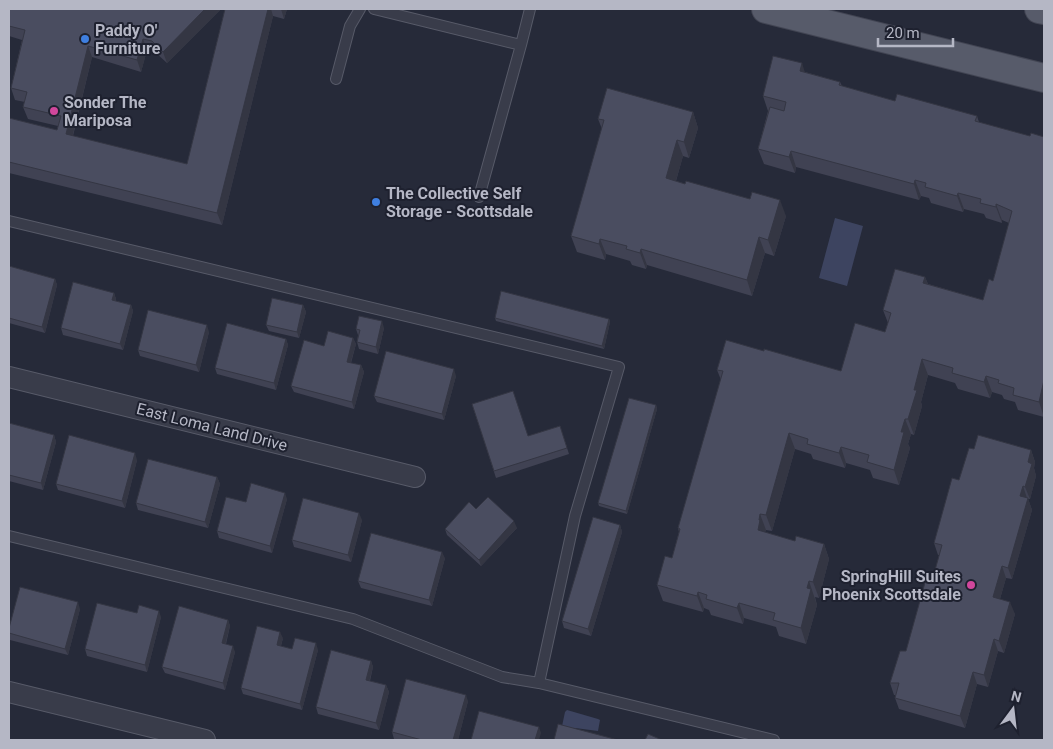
<svg xmlns="http://www.w3.org/2000/svg" width="1053" height="749" font-family="Roboto,sans-serif">
	<rect width="100%" height="100%" fill="#262a39"/>
	<path fill="#3d4460" d="M 835,218 L 863,226 L 847,286 L 819,278 Z
		M 567,710 L 598,719 L 600,720 L 598,731 L 575,728 L 561,731 L 565,712 Z"/>
	<g fill="none" stroke-linecap="round" stroke-linejoin="round">
		<g stroke="#575a68" stroke-width="12">
			<path id="lane" d="M 374,9 L 521,45
				M 336,79 L 350,26 L 360,9
				M 479,197 L 521,45 L 530,9
				M 9,221 L 619,367 L 575,516 L 539,683
				M 9,536 L 353,619 L 502,677 L 539,683 L 774,740"/>
		</g>
		<g stroke="#575a68" stroke-width="22">
			<path id="street" d="M 9,377 L 415,477
				M 9,692 L 205,740"/>
		</g>
		<g stroke="#424553" stroke-width="30">
			<path id="primary" d="M 766,9 L 1044,78
				M 1039,9 L 1044,10"/>
		</g>
		<use href="#lane" stroke="#393c4a" stroke-width="10"/>
		<use href="#street" stroke="#393c4a" stroke-width="20"/>
		<use href="#primary" stroke="#575b6a" stroke-width="28"/>
	</g>
	<path fill="#404253" d="M 9,9 L 221,9 L 167,63 L 156,53 L 147,50 L 141,72 L 92,57 L 73,136 L 187,164 L 225,9 L 287,9 L 284,19 L 273,16 L 222,225 L 9,173 L 9,118 L 57,130 L 58,126 L 28,119 L 23,107 L 25,102 L 15,100 L 11,88 L 22,40 L 9,36 Z
		M 805,72 L 840,82 L 842,86 L 895,101 L 977,116 L 979,122 L 1030,136 L 1044,137 L 1044,417 L 1018,410 L 1015,402 L 1004,399 L 1002,395 L 992,392 L 990,398 L 958,389 L 955,383 L 928,375 L 921,402 L 922,406 L 914,435 L 911,434 L 908,444 L 910,448 L 899,485 L 873,478 L 870,470 L 846,463 L 845,468 L 813,459 L 811,454 L 795,449 L 772,531 L 766,530 L 765,532 L 795,541 L 824,544 L 829,559 L 819,598 L 815,597 L 817,605 L 806,644 L 779,636 L 776,627 L 744,618 L 743,624 L 711,615 L 709,610 L 704,608 L 703,612 L 663,601 L 657,585 L 672,558 L 679,532 L 678,528 L 721,380 L 717,370 L 764,351 L 841,371 L 885,332 L 888,323 L 883,310 L 925,277 L 928,284 L 983,300 L 993,281 L 1009,223 L 1002,220 L 1002,223 L 986,218 L 984,214 L 964,209 L 963,212 L 931,203 L 929,198 L 921,196 L 919,200 L 796,167 L 795,173 L 764,164 L 758,149 L 768,111 L 763,96 Z
		M 693,112 L 698,128 L 689,158 L 683,156 L 676,181 L 786,216 L 774,256 L 765,253 L 752,296 L 647,265 L 646,269 L 632,265 L 630,261 L 606,254 L 605,260 L 577,252 L 571,236 L 602,129 L 598,119 Z
		M 9,266 L 55,279 L 57,285 L 45,333 L 9,323 Z
		M 114,293 L 116,299 L 116,301 L 131,305 L 133,311 L 123,350 L 63,335 L 61,328 Z
		M 303,305 L 306,312 L 299,338 L 269,331 L 266,325 Z
		M 495,318 L 609,319 L 610,322 L 604,349 L 496,321 Z
		M 384,328 L 378,354 L 359,349 L 357,342 L 358,335 L 356,329 Z
		M 209,332 L 199,372 L 140,356 L 138,350 Z
		M 353,338 L 356,344 L 351,363 L 361,365 L 364,372 L 354,409 L 294,392 L 291,386 L 324,346 Z
		M 286,339 L 288,345 L 276,390 L 217,374 L 215,368 Z
		M 456,376 L 444,420 L 377,402 L 374,396 Z
		M 472,404 L 528,436 L 560,426 L 569,454 L 496,478 Z
		M 656,405 L 657,409 L 627,514 L 599,506 L 598,503 Z
		M 9,423 L 54,435 L 56,442 L 43,490 L 9,481 Z
		M 974,449 L 1031,450 L 1035,462 L 1034,468 L 1036,476 L 1030,499 L 1028,499 L 1032,510 L 1012,579 L 1006,578 L 1000,599 L 1015,614 L 1004,653 L 998,651 L 988,687 L 977,684 L 965,728 L 899,709 L 895,698 L 895,695 L 894,695 L 890,683 L 906,651 L 932,581 L 940,555 L 938,555 L 934,543 L 959,480 Z
		M 137,460 L 125,508 L 58,490 L 56,484 Z
		M 217,477 L 220,484 L 208,528 L 138,510 L 136,503 Z
		M 287,499 L 272,553 L 219,538 L 217,531 L 246,502 Z
		M 476,509 L 517,528 L 481,566 L 447,535 L 445,529 Z
		M 362,520 L 351,562 L 294,547 L 292,540 Z
		M 620,525 L 622,532 L 591,636 L 564,628 L 562,621 Z
		M 445,558 L 432,606 L 361,588 L 358,581 Z
		M 80,609 L 68,655 L 10,640 L 9,637 L 9,628 Z
		M 161,617 L 147,672 L 87,656 L 85,649 Z
		M 228,620 L 230,626 L 226,644 L 235,652 L 225,690 L 165,673 L 162,667 Z
		M 283,638 L 281,646 L 292,649 L 318,650 L 302,710 L 243,694 L 241,688 Z
		M 371,661 L 373,667 L 370,681 L 386,685 L 389,692 L 379,730 L 318,714 L 316,707 Z
		M 468,701 L 458,740 L 400,740 L 394,739 L 392,732 Z"/>
	<path fill="#343643" d="M 205,9 L 221,9 L 167,63 L 163,52 Z
		M 268,9 L 271,9 L 273,16 L 222,225 L 217,213 Z
		M 281,9 L 287,9 L 284,19 Z
		M 143,39 L 147,50 L 141,72 L 137,60 Z
		M 88,46 L 92,57 L 70,146 L 66,134 Z
		M 802,63 L 807,79 L 800,71 Z
		M 693,112 L 698,128 L 689,158 L 684,142 Z
		M 677,140 L 683,156 L 672,194 L 666,178 Z
		M 791,151 L 796,167 L 795,173 L 789,157 Z
		M 915,180 L 921,196 L 919,200 L 914,184 Z
		M 958,193 L 964,209 L 963,212 L 957,196 Z
		M 780,200 L 786,216 L 774,256 L 768,240 Z
		M 996,204 L 1002,220 L 1002,223 L 996,207 Z
		M 759,237 L 765,253 L 752,296 L 747,280 Z
		M 600,239 L 606,254 L 605,260 L 599,244 Z
		M 641,249 L 647,265 L 646,269 L 640,253 Z
		M 925,277 L 931,292 L 923,283 Z
		M 55,279 L 57,285 L 45,333 L 42,327 Z
		M 114,293 L 116,299 L 114,306 L 112,300 Z
		M 131,305 L 133,311 L 123,350 L 120,344 Z
		M 303,305 L 306,312 L 299,338 L 297,332 Z
		M 609,319 L 610,322 L 604,349 L 602,346 Z
		M 382,321 L 384,328 L 378,354 L 376,347 Z
		M 207,325 L 209,332 L 199,372 L 196,365 Z
		M 353,338 L 356,344 L 349,368 L 347,362 Z
		M 286,339 L 288,345 L 276,390 L 274,383 Z
		M 922,359 L 928,375 L 921,402 L 922,406 L 914,435 L 908,419 L 914,390 Z
		M 361,365 L 364,372 L 354,409 L 352,402 Z
		M 454,369 L 456,376 L 444,420 L 442,414 Z
		M 986,376 L 992,392 L 990,398 L 984,382 Z
		M 1044,380 L 1044,417 L 1039,402 Z
		M 656,405 L 657,409 L 627,514 L 626,511 Z
		M 905,419 L 911,434 L 908,444 L 910,448 L 899,485 L 894,470 L 901,432 Z
		M 789,433 L 795,449 L 772,531 L 766,515 Z
		M 54,435 L 56,442 L 43,490 L 41,483 Z
		M 841,447 L 846,463 L 845,468 L 839,453 Z
		M 1031,450 L 1035,462 L 1034,468 L 1036,476 L 1030,499 L 1025,487 L 1028,462 Z
		M 135,453 L 137,460 L 125,508 L 122,501 Z
		M 217,477 L 220,484 L 208,528 L 205,522 Z
		M 1023,486 L 1027,498 L 1020,496 Z
		M 285,493 L 287,499 L 272,553 L 270,546 Z
		M 1028,498 L 1032,510 L 1012,579 L 1008,568 Z
		M 359,513 L 362,520 L 351,562 L 348,555 Z
		M 760,514 L 766,530 L 765,533 L 758,530 Z
		M 514,521 L 517,528 L 481,566 L 479,560 Z
		M 620,525 L 622,532 L 591,636 L 588,629 Z
		M 824,544 L 829,559 L 819,598 L 813,582 Z
		M 442,552 L 445,558 L 432,606 L 429,600 Z
		M 1002,566 L 1006,578 L 997,609 L 993,597 Z
		M 809,581 L 817,605 L 806,644 L 801,628 L 807,588 Z
		M 698,592 L 704,608 L 703,612 L 697,596 Z
		M 78,602 L 80,609 L 68,655 L 65,649 Z
		M 1010,602 L 1015,614 L 1004,653 L 999,641 Z
		M 739,603 L 744,618 L 743,624 L 737,608 Z
		M 159,611 L 161,617 L 147,672 L 145,665 Z
		M 228,620 L 230,626 L 224,649 L 222,643 Z
		M 280,632 L 283,638 L 279,652 L 277,645 Z
		M 994,639 L 998,651 L 988,687 L 984,675 Z
		M 316,643 L 318,650 L 302,710 L 300,704 Z
		M 233,646 L 235,652 L 225,690 L 223,683 Z
		M 371,661 L 373,667 L 368,686 L 366,680 Z
		M 973,672 L 977,684 L 965,728 L 960,716 Z
		M 386,685 L 389,692 L 379,730 L 376,723 Z
		M 466,695 L 468,701 L 458,740 L 453,740 Z
		M 539,727 L 541,733 L 539,740 L 535,740 Z"/>
	<path fill="#4a4d60" stroke="#343643" d="M 9,9 L 205,9 L 163,52 L 152,41 L 143,39 L 137,60 L 88,46 L 66,134 L 187,164 L 225,9 L 268,9 L 217,213 L 9,162 L 9,118 L 57,130 L 61,116 L 23,107 L 27,92 L 11,88 L 25,30 L 9,26 Z
		M 773,56 L 802,63 L 800,71 L 840,82 L 839,85 L 895,101 L 897,94 L 977,116 L 975,121 L 1030,136 L 1031,133 L 1044,137 L 1044,380 L 1039,402 L 1013,395 L 1014,388 L 998,383 L 999,380 L 986,376 L 984,382 L 952,373 L 953,368 L 922,359 L 914,390 L 917,390 L 908,419 L 905,419 L 901,432 L 904,432 L 894,470 L 867,462 L 869,455 L 841,447 L 839,453 L 807,444 L 808,439 L 789,433 L 766,515 L 760,514 L 759,520 L 760,520 L 758,530 L 795,541 L 796,536 L 824,544 L 813,582 L 809,581 L 807,588 L 811,589 L 801,628 L 773,620 L 775,613 L 739,603 L 737,608 L 706,599 L 707,595 L 698,592 L 697,596 L 657,585 L 665,556 L 672,558 L 680,529 L 678,528 L 723,371 L 717,370 L 726,340 L 764,351 L 764,349 L 841,371 L 855,323 L 885,332 L 891,313 L 883,310 L 895,269 L 925,277 L 923,283 L 983,300 L 989,279 L 993,281 L 1012,211 L 996,204 L 996,207 L 980,203 L 981,199 L 958,193 L 957,196 L 925,187 L 926,183 L 915,180 L 914,184 L 791,151 L 789,157 L 758,149 L 770,107 L 784,111 L 786,102 L 763,96 Z
		M 607,88 L 693,112 L 684,142 L 677,140 L 666,178 L 685,184 L 686,181 L 750,199 L 752,192 L 780,200 L 768,240 L 759,237 L 747,280 L 641,249 L 640,253 L 626,249 L 627,246 L 600,239 L 599,244 L 571,236 L 604,120 L 598,119 Z
		M 9,266 L 55,279 L 42,327 L 9,318 Z
		M 73,282 L 114,293 L 112,300 L 131,305 L 120,344 L 61,328 Z
		M 501,291 L 609,319 L 602,346 L 495,318 Z
		M 272,298 L 303,305 L 297,332 L 266,325 Z
		M 148,310 L 207,325 L 196,365 L 138,350 Z
		M 359,316 L 382,321 L 376,347 L 357,342 L 360,330 L 356,329 Z
		M 227,323 L 286,339 L 274,383 L 215,368 Z
		M 328,331 L 353,338 L 347,362 L 361,365 L 352,402 L 291,386 L 304,340 L 324,346 Z
		M 386,351 L 454,369 L 442,414 L 374,396 Z
		M 513,391 L 528,436 L 560,426 L 567,448 L 494,471 L 472,404 Z
		M 629,398 L 656,405 L 626,511 L 598,503 Z
		M 9,423 L 54,435 L 41,483 L 9,475 Z
		M 69,435 L 135,453 L 122,501 L 56,484 Z
		M 978,435 L 1031,450 L 1028,462 L 1032,464 L 1025,487 L 1023,486 L 1020,496 L 1028,498 L 1008,568 L 1002,566 L 993,597 L 1010,602 L 999,641 L 994,639 L 984,675 L 973,672 L 960,716 L 895,698 L 899,683 L 890,683 L 900,651 L 906,651 L 926,579 L 932,581 L 942,545 L 934,543 L 952,478 L 959,480 L 969,448 L 974,449 Z
		M 148,459 L 217,477 L 205,522 L 136,503 Z
		M 251,483 L 285,493 L 270,546 L 217,531 L 226,497 L 246,502 Z
		M 488,497 L 514,521 L 479,560 L 445,529 L 469,502 L 476,509 Z
		M 303,498 L 359,513 L 348,555 L 292,540 Z
		M 593,517 L 620,525 L 588,629 L 562,621 Z
		M 371,533 L 442,552 L 429,600 L 358,581 Z
		M 20,587 L 78,602 L 65,649 L 9,633 L 9,628 Z
		M 97,603 L 137,613 L 139,605 L 159,611 L 145,665 L 85,649 Z
		M 179,606 L 228,620 L 222,643 L 233,646 L 223,683 L 162,667 Z
		M 257,626 L 280,632 L 277,645 L 292,649 L 295,638 L 316,643 L 300,704 L 241,688 Z
		M 331,650 L 371,661 L 366,680 L 386,685 L 376,723 L 316,707 Z
		M 406,679 L 466,695 L 453,740 L 422,740 L 392,732 Z
		M 479,711 L 539,727 L 535,740 L 471,740 Z
		M 558,724 L 618,740 L 554,740 Z
		M 648,734 L 662,740 L 645,740 Z"/>
	<g fill="#3f7fe0" stroke="#1e212f" stroke-width="2">
		<circle cx="85" cy="39" r="5"/>
		<circle cx="376" cy="202" r="5"/>
	</g>
	<g fill="#d1479c" stroke="#1e212f" stroke-width="2">
		<circle cx="54" cy="111" r="5"/>
		<circle cx="971" cy="585" r="5"/>
	</g>
	<g text-anchor="middle" dominant-baseline="central" stroke-width="4" stroke-linejoin="round" paint-order="stroke">
		<g font-size="16" font-weight="bold" fill="#b5b7c5" stroke="#1e212f" text-anchor="start">
			<text x="95" y="30">Paddy O'<tspan x="95" dy="18">Furniture</tspan></text>
			<text x="64" y="102">Sonder The<tspan x="64" dy="18">Mariposa</tspan></text>
			<text x="386" y="193">The Collective Self<tspan x="386" dy="18">Storage - Scottsdale</tspan></text>
			<text x="961" y="576" text-anchor="end">SpringHill Suites<tspan x="961" dy="18">Phoenix Scottsdale</tspan></text>
		</g>
		<g font-size="16" fill="#b5b7c5" stroke="#1e212f">
			<text transform="translate(212 427) rotate(14)">East Loma Land Drive</text>
		</g>
	</g>
	<rect width="1053" height="749" fill="none" stroke="#b5b7c5" stroke-width="20"/>
	<g transform="translate(1013 709) rotate(15)" stroke="#1e212f" stroke-width="4" paint-order="stroke">
	<path d="M0-4L9 19L0 12L-9 19Z" fill="#b5b7c5"/>
	<text y="-8" font-size="14" font-weight="bold" text-anchor="middle" fill="#b5b7c5">N</text>
	</g>
	<path d="M878 38v8h75v-8" fill="none" stroke="#b5b7c5" stroke-width="2.5"/>
	<text x="886" y="38" font-size="15" fill="#b5b7c5" stroke="#1e212f" stroke-width="4" paint-order="stroke">20 m</text>
</svg>
